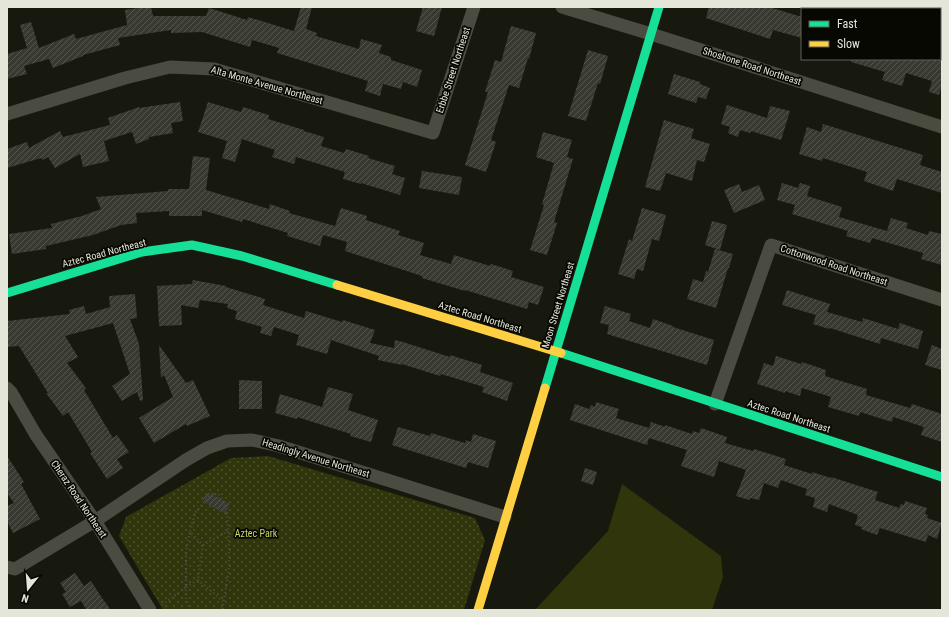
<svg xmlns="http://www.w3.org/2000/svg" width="949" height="617" font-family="'Roboto Condensed',sans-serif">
	<defs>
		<pattern id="green-dots" width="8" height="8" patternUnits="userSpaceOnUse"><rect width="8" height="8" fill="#31350b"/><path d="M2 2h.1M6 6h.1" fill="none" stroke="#4f522e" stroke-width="1.8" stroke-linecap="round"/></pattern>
		<pattern id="building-hatch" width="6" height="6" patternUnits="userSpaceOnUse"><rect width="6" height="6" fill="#383930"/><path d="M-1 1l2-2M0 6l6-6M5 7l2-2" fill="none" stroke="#55564d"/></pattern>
	</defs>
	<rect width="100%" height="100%" fill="#18190e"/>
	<path fill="url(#green-dots)" d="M 268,456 L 475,518 L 485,540 L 464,610 L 163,610 L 119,536 L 126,517 L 231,458 Z"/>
	<path fill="#31350b" d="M 622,484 L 721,556 L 723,577 L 712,610 L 535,610 L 608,531 Z"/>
	<path fill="url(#building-hatch)" d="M 145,7 L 151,7 L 153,16 L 206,16 L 209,8 L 247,20 L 248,17 L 294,31 L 301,7 L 312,7 L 306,29 L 317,33 L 316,36 L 359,49 L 361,39 L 382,45 L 379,53 L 391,57 L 391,60 L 422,70 L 417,87 L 403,82 L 401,89 L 383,84 L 380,96 L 365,91 L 368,81 L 277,53 L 279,48 L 252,40 L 250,47 L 202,32 L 171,33 L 171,30 L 118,38 L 120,45 L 83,55 L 83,56 L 53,68 L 49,59 L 24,66 L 27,74 L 7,79 L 7,54 L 27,48 L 20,25 L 31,22 L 39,48 L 74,34 L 76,39 L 127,25 L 125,10 Z
		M 423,7 L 442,7 L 434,36 L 416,31 Z
		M 709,7 L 769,7 L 802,17 L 802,38 L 773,30 L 770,39 L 706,18 Z
		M 511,26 L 536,33 L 529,59 L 528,58 L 519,88 L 509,85 L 491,140 L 496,142 L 486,172 L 465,165 L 488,92 L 485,92 L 495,60 L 501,62 Z
		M 588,50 L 608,56 L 600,84 L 598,83 L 586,121 L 568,116 Z
		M 940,57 L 942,57 L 942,85 L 939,95 L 929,92 L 932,81 L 906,73 L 902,86 L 882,80 L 885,72 L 851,62 L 851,59 L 940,59 Z
		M 674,74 L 700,82 L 700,84 L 710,88 L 706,99 L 698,97 L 696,103 L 668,94 Z
		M 180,102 L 183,121 L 171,123 L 173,133 L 149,137 L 149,139 L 136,144 L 132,132 L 104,141 L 109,161 L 83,167 L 80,154 L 55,168 L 48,157 L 43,160 L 41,158 L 7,168 L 7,149 L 27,142 L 29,148 L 60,131 L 63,137 L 110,125 L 108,118 L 139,107 L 139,108 Z
		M 208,102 L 241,112 L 243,107 L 269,115 L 268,119 L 304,130 L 304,131 L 324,137 L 321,146 L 344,153 L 346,149 L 369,156 L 368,158 L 395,166 L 392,174 L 405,178 L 400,195 L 361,183 L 361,184 L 343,179 L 345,172 L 296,157 L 294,164 L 272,157 L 275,150 L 242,139 L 235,162 L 222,158 L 227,141 L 198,132 Z
		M 727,105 L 767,118 L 770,106 L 790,111 L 781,140 L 751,131 L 750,133 L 740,130 L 738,137 L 728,133 L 730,127 L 721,124 Z
		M 664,120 L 694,129 L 691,138 L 710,144 L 704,162 L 697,160 L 692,181 L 666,173 L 660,191 L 645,187 Z
		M 823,124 L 923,155 L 920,165 L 942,172 L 942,193 L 897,179 L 893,191 L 864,181 L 867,172 L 823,158 L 822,161 L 799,154 L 807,127 L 821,132 Z
		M 543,132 L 572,140 L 567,157 L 573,159 L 554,222 L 557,223 L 547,255 L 530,250 L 544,205 L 542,204 L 554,163 L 536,157 Z
		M 193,156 L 210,158 L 206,190 L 269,209 L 270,204 L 290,211 L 289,213 L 335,226 L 341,208 L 367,216 L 366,220 L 400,231 L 398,235 L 424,243 L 420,255 L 451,264 L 454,255 L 490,266 L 491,264 L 513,271 L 511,277 L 544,287 L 538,305 L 529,302 L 527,309 L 465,290 L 465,291 L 422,278 L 422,276 L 345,251 L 347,242 L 323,235 L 320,246 L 287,236 L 288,233 L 243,219 L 242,222 L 202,210 L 202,216 L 169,216 L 169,211 L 136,213 L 137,223 L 121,225 L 93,235 L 46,246 L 46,249 L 12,254 L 9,234 L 52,228 L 51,224 L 82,216 L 101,209 L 96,197 L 168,191 L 168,189 L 189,189 Z
		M 422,171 L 462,177 L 459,195 L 419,188 Z
		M 782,183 L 798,188 L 800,183 L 810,186 L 807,196 L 842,207 L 839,217 L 887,231 L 891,218 L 908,223 L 906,228 L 928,235 L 929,231 L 942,234 L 942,265 L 921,259 L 923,253 L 872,238 L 870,243 L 846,236 L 848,231 L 792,214 L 795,205 L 777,200 Z
		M 739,184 L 742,192 L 759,185 L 765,200 L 734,213 L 724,190 Z
		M 642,208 L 666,215 L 659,241 L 652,239 L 643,271 L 637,269 L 634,279 L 618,274 L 629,239 L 632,241 Z
		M 712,221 L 727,225 L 720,250 L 705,245 Z
		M 715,249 L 733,254 L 729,268 L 728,268 L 716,308 L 687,299 L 693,279 L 703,282 L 706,271 L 708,272 Z
		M 193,280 L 226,286 L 226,287 L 265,299 L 263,305 L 304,318 L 306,311 L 342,322 L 343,320 L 375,330 L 370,343 L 394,348 L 395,340 L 407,343 L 406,343 L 450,357 L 450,355 L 482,365 L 480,372 L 513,383 L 507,401 L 482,392 L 484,387 L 441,374 L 440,376 L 402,364 L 402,365 L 378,360 L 379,356 L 331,340 L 327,354 L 296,345 L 299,335 L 274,327 L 271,336 L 260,333 L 262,327 L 235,319 L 237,311 L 227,308 L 228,304 L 200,300 L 198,308 L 181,305 L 182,325 L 159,326 L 157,286 L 192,284 Z
		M 787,290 L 830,304 L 827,312 L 862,322 L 863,318 L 898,329 L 900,323 L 923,331 L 918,349 L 881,338 L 880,344 L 830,328 L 829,329 L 813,324 L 816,315 L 782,305 Z
		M 135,294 L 137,318 L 130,319 L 139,344 L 143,400 L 140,401 L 137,392 L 122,401 L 112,386 L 130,374 L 113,323 L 65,336 L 78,357 L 67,363 L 86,388 L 84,390 L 113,438 L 117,435 L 129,452 L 117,459 L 123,468 L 107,479 L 90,453 L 92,452 L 68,412 L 63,416 L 46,393 L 48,393 L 19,346 L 7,347 L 7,321 L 70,314 L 69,310 L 84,306 L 86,314 L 110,307 L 109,296 Z
		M 605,306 L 631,314 L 629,321 L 650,328 L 653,319 L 673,326 L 673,327 L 714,340 L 707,365 L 607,334 L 609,325 L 600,323 Z
		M 159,345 L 186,383 L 193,380 L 210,416 L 187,426 L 186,424 L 154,443 L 139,418 L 173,397 L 164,375 L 161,378 Z
		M 932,345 L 942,349 L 942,370 L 925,365 Z
		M 776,356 L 801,364 L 802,362 L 826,370 L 825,376 L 867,389 L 866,395 L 910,408 L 912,404 L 942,414 L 942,442 L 921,435 L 924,427 L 893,417 L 892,422 L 860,412 L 859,416 L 828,407 L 831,397 L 802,388 L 800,396 L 785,391 L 785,393 L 757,384 L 764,363 L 773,366 Z
		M 239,380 L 262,381 L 262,409 L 239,409 Z
		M 328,387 L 353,394 L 348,410 L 378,420 L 371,442 L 350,436 L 351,434 L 297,417 L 297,419 L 275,413 L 280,394 L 322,407 Z
		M 596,402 L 619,409 L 616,418 L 649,428 L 651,422 L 665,427 L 665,425 L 692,434 L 693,431 L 699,433 L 701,428 L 727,437 L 725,443 L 753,451 L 754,449 L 786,459 L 784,465 L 812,474 L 812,472 L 831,478 L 831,477 L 878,492 L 875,500 L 899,508 L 901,504 L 904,505 L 905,501 L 927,508 L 925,514 L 928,515 L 927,518 L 942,523 L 937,539 L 928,535 L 926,542 L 880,528 L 877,535 L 861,529 L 862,527 L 855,525 L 858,515 L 829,504 L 827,512 L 813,507 L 815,498 L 805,495 L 807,489 L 781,480 L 778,488 L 764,483 L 759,500 L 750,498 L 749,500 L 736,496 L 746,470 L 719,461 L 714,477 L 681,466 L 687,450 L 649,438 L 647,445 L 570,420 L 575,404 L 589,409 L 591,405 L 595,407 Z
		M 398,427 L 430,436 L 431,433 L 465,443 L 466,440 L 471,442 L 473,434 L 496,441 L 488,468 L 468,462 L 466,468 L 392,445 Z
		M 7,456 L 24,482 L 21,484 L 40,519 L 13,533 L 7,521 L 7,506 L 14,503 L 7,493 Z
		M 585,468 L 597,472 L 593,485 L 581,481 Z
		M 207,492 L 230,504 L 225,514 L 202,501 Z
		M 75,573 L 84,586 L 91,581 L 102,598 L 111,610 L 84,610 L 86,609 L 81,601 L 70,607 L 62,594 L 66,592 L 60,583 Z"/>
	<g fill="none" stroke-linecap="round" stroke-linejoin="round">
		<path stroke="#4e4f45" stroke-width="2.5" stroke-dasharray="1 3" stroke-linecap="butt" d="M 203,545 L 228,531
			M 198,580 L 223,601
			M 162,605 L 186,587 L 186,553 L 190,532
			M 190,610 L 186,598 L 186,587 L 198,580 L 203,545 L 190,532 L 195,513 L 211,494 L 219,494 L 227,510 L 229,547 L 229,570 L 222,610"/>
		<path stroke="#4b4c41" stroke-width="13" d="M 562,7 L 651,34 L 942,127
			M 7,114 L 125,78 L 170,67 L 214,69 L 433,133 L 474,7
			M 7,388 L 11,392 L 36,435 L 95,521 L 150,610
			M 715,404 L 771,245 L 942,300
			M 7,567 L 15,569 L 95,521 L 186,460 L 207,448 L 227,441 L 252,440 L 279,446 L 505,517"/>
		<path stroke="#16e098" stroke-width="9" d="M 7,293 L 142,252 L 192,245 L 242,256 L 337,285
			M 561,353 L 942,477
			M 545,388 L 659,7"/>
		<path stroke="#ffcf43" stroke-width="9" d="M 337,285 L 561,353
			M 478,610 L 545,388"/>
	</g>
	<g text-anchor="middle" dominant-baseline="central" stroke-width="3.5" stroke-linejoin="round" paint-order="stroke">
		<g font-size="10" fill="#e3e6d8" stroke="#070802">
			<text transform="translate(752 66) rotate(18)">Shoshone Road Northeast</text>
			<text transform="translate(453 70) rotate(-72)">Erbbe Street Northeast</text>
			<text transform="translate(267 85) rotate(16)">Alta Monte Avenue Northeast</text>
			<text transform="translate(104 253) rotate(-15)">Aztec Road Northeast</text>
			<text transform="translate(834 265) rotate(18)">Cottonwood Road Northeast</text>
			<text transform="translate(558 305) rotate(-73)">Moon Street Northeast</text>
			<text transform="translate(480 317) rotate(17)">Aztec Road Northeast</text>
			<text transform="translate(789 416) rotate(18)">Aztec Road Northeast</text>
			<text transform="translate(316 458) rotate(17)">Headingly Avenue Northeast</text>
			<text transform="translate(79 499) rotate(56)">Cheraz Road Northeast</text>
		</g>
		<g font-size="10" fill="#cbd763" stroke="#070802">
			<text x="256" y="533">Aztec Park</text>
		</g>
	</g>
	<rect width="949" height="617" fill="none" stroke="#e3e6d8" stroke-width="16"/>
	<rect x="801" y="8" width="140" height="52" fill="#070802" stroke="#5f6158"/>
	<rect x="809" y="21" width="20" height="6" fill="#16e098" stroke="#5f6158"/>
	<text x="837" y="28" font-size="12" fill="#e3e6d8">Fast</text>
	<rect x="809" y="41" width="20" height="6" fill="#ffcf43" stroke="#5f6158"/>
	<text x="837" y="48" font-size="12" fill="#e3e6d8">Slow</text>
	<g transform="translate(28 589) rotate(197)" stroke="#070802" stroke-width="3" paint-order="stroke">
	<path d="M0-3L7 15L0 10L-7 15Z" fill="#e3e6d8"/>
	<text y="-6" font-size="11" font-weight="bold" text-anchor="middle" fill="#e3e6d8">N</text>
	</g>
</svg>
